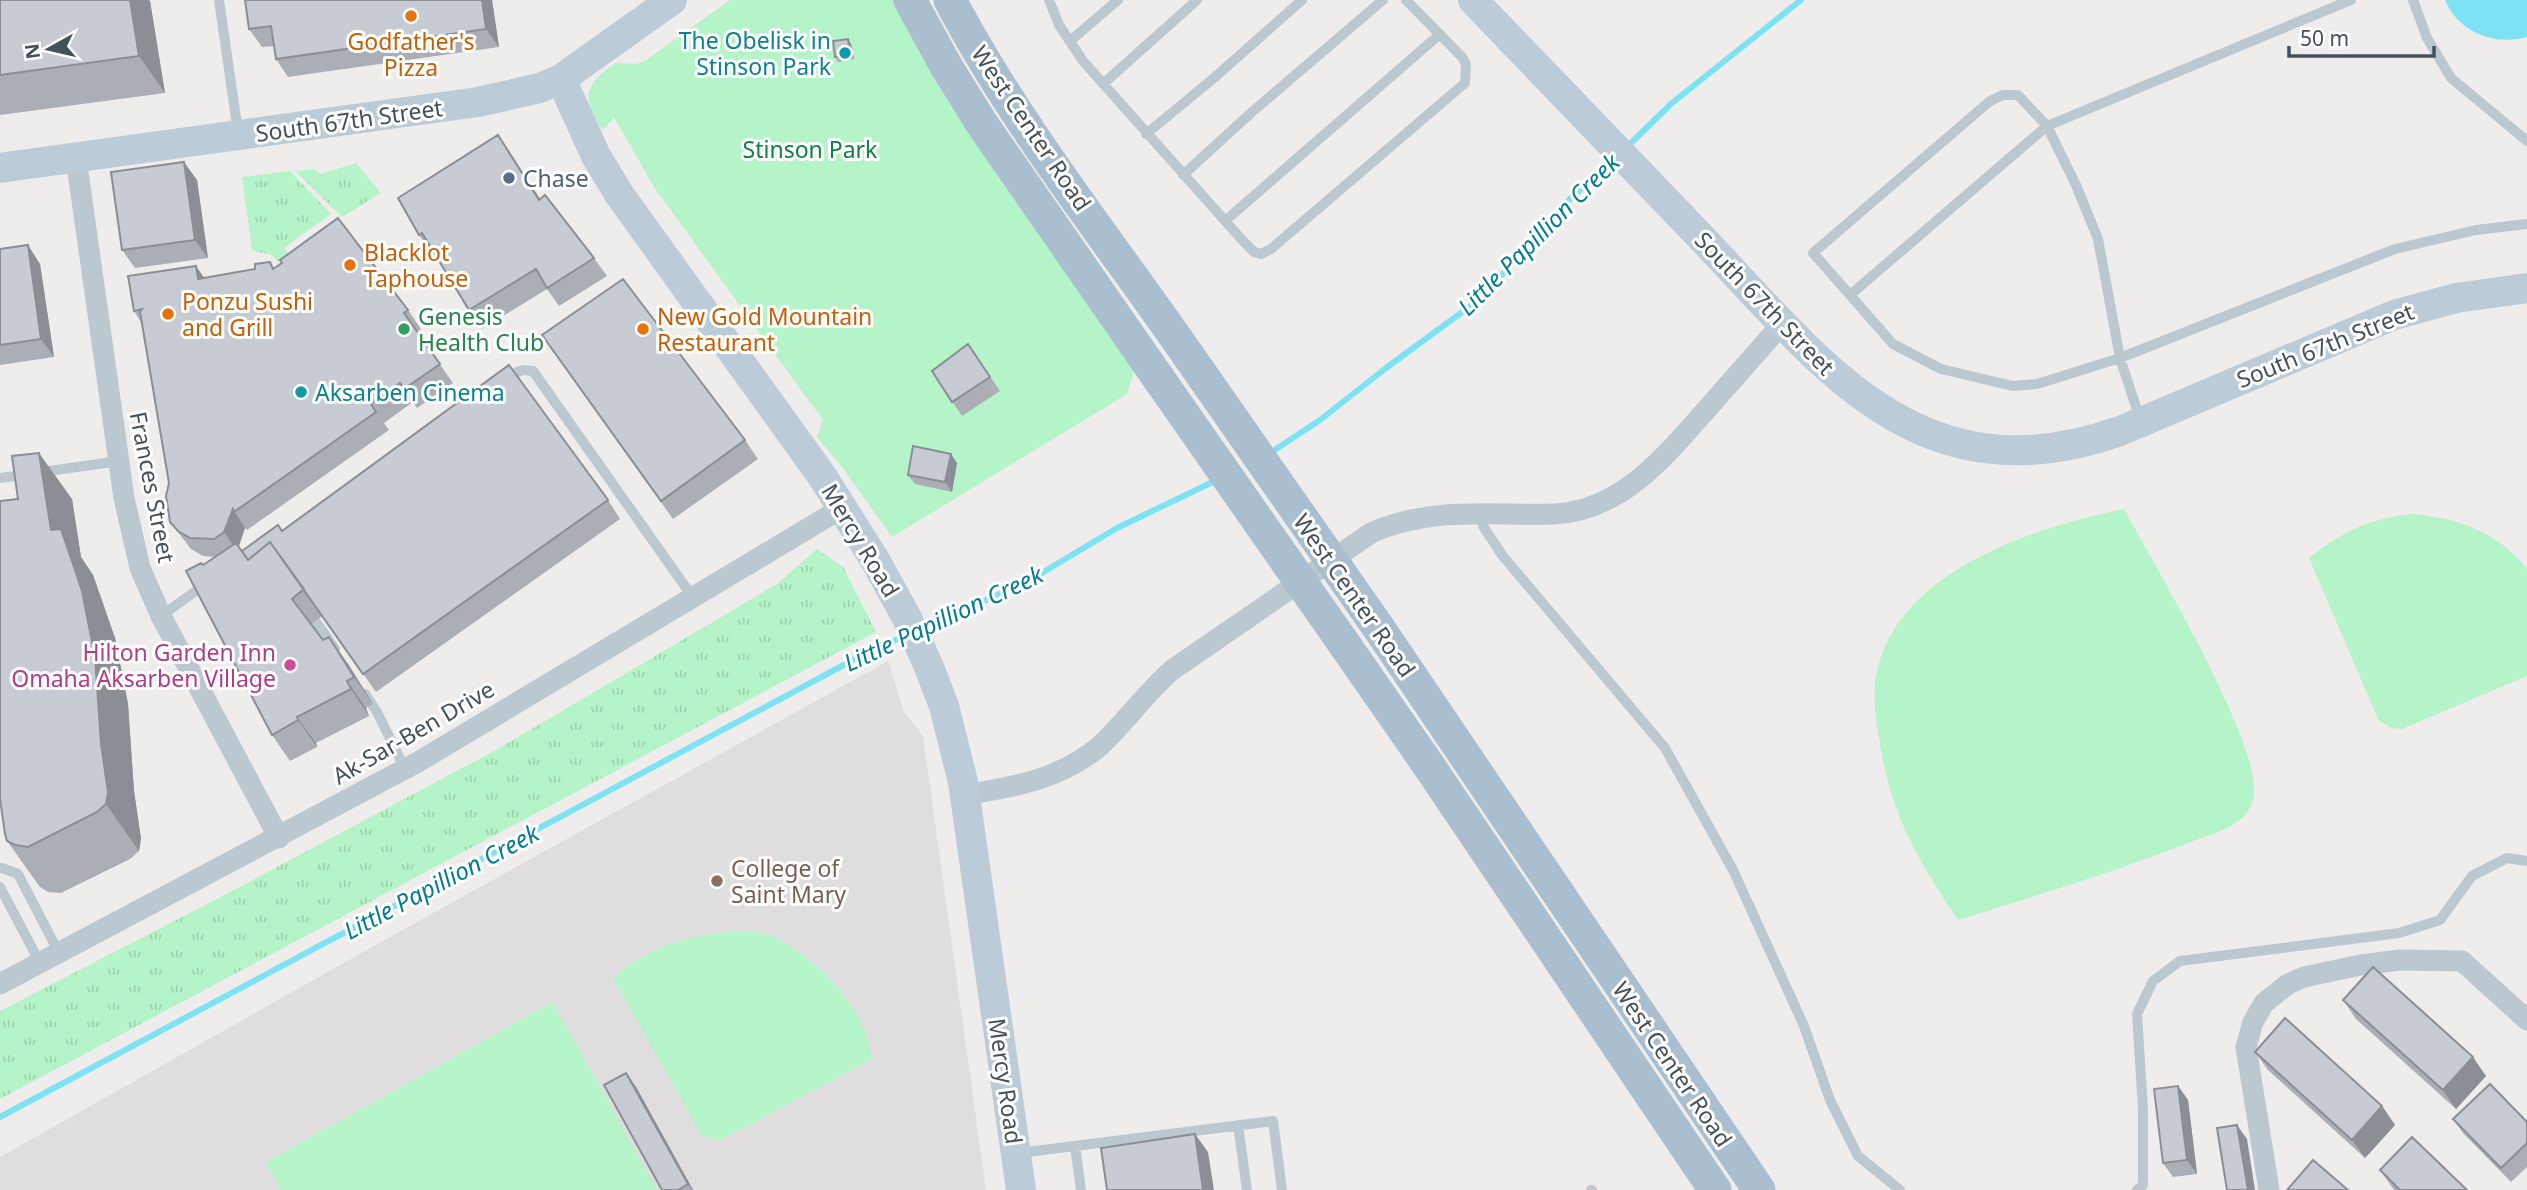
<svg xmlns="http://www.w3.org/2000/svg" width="2527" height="1190" font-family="'Noto Sans',sans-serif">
	<defs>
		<pattern id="grass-tufts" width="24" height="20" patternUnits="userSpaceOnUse" patternTransform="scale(1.75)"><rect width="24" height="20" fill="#b5f3c9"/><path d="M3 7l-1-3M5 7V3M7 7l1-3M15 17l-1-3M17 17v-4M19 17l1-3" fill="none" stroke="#9dd2af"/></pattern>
	</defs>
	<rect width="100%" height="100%" fill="#efecec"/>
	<path fill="#e0ddde" d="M 888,661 L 904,712 L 923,736 L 986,1190 L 0,1190 L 0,1157 L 372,947 Z"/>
	<path fill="url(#grass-tufts)" d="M 356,163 L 381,193 L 342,217 L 295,171 L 314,169 L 321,174 Z
		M 290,171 L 331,214 L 284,248 L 289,256 L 278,262 C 269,248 264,256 252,250 L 242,177 Z
		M 817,549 L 843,567 L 876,632 L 0,1099 L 0,1011 L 217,899 L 496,750 L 777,584 Z"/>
	<path fill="#b5f3c9" d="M 730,0 L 898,0 L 1135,367 L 1127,394 L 892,537 L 842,467 L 817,437 L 823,420 L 654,187 L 614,117 L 604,129 L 601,128 C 581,95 585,85 615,63 L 636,64 L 645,61 Z
		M 2124,509 C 2149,556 2273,761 2252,803 C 2251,807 2246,814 2243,817 C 2229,831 2204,836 2186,844 C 2111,873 2034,896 1958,920 C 1917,859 1889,811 1879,737 C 1876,720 1873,701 1875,684 C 1888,574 2031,528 2124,509 Z
		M 2412,514 C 2458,518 2498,532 2527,569 L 2527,676 L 2402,729 C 2392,729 2385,726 2378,719 L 2309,558 C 2344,531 2368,519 2412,514 Z
		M 734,932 C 743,932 752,931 761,933 C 797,941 843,986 859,1018 C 866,1031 869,1045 873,1059 L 719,1141 L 702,1136 L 613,978 C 648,948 687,934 734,932 Z
		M 553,1002 L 657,1190 L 281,1190 L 266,1162 Z"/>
	<path fill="#7de3f4" d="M 2445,0 L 2527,0 L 2527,37 C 2494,46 2459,33 2445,0 Z"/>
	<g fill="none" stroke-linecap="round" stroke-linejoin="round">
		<path stroke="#7de3f4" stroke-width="6" d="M 1627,147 L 1672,103 L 1801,0
			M 1270,453 L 1320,420 L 1386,368 L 1469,307 L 1491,287 L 1571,198 L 1614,159
			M 920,630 L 1030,580 L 1117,528 L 1217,480
			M 0,1117 L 868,652 L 907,635"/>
		<path stroke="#bbc8d0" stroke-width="10" d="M 219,0 L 238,132
			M 1049,0 L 1059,25 L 1083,61 L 1243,241 L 1254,252 L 1261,254 L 1271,249 L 1465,83 L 1466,64 L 1462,57 L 1406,0
			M 2413,0 L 2427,38 L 2451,78 L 2527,141
			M 1070,41 L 1118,0
			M 1103,84 L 1197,0
			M 1146,134 L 1214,78 L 1302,0
			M 1183,175 L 1252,112 L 1383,0
			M 1225,221 L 1440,34
			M 1850,295 L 2047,126 L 2351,0
			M 502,378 L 523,370 L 533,371 L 694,599
			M 2140,419 L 2120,358 L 2098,239 L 2076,185 L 2047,126 L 2018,95 L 2003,95 L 1990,101 L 1813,253 L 1893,344 L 1941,369 L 2013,386 L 2037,384 L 2120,358 L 2395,249 L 2476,230 L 2527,224
			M 0,478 L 119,461
			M 1482,510 L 1483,526 L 1502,555 L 1665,748 L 1733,870 L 1804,1026 L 1830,1100 L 1858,1156 L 1900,1190
			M 161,616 L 207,583
			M 317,623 L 335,649
			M 365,694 L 377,712 L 405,769
			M 2,868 L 18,874 L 59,953
			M 0,887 L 40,963
			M 1238,1125 L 1247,1190
			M 1075,1146 L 1081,1190
			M 1019,1153 L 1273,1121 L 1282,1190
			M 1591,1190 L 1592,1190
			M 2137,1190 L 2143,1185 L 2143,1110 L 2137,1014 L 2153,981 L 2180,961 L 2399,933 L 2440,920 L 2472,876 L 2507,858 L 2527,861"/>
		<path stroke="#bbc8d0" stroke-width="21" d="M 76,158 L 124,498 L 140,568 L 161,616 L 279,838
			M 965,795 C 1014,787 1062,779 1101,745 C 1126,721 1146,693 1172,670 L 1371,533 C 1431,506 1490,516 1554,514 C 1622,511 1666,455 1707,409 C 1732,381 1756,353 1781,325
			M 0,984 L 418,762 L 842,508
			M 2269,1190 L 2246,1047 L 2253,1022 L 2264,1003 L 2288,984 L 2304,977 L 2361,965 L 2400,960 L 2462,961 L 2527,1020"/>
		<path stroke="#bccbd8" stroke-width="30" d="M 1473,0 C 1547,77 1620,153 1694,230 C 1819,359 1915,503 2120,431 L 2394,315 L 2456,298 L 2527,288
			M 561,79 L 596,156 L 619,194 L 822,476 L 875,560 L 908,620 L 929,667 L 944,706 L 963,782 L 1021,1190
			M 0,168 L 478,102 L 540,88 L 561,79 L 672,0"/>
		<path stroke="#a9becf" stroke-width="33" d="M 910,0 L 946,66 L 982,124 L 1159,379
			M 950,0 C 1017,127 1109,241 1190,358
			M 1378,627 L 1759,1190
			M 1347,648 L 1429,766 L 1715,1190"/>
		<path stroke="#a9becf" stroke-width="33" d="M 1190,358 L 1378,627
			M 1159,379 L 1347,648"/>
	</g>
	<path fill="#abafb5" d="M 0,0 L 150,1 L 165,93 L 0,115 Z
		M 245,0 L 492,0 L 499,47 L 288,77 L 276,59 L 274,46 L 262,47 L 249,29 Z
		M 848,39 L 851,44 L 854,59 L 838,62 L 835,57 Z
		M 498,135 L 540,199 L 594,258 L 607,276 L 559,306 L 547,289 L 482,329 L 469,310 L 434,252 L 432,253 L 419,235 Z
		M 197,180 L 208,258 L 135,268 L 122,250 Z
		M 0,248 L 0,249 L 40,264 L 54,357 L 0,365 Z
		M 270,262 L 274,268 L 408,310 L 421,329 L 417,332 L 453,383 L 417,408 L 413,402 L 384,423 L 389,430 L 247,530 L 245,528 L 239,546 L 242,551 L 282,531 L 608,500 L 620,519 L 376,692 L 322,616 L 311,625 L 323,640 L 348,664 L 373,704 L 366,708 L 369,716 L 316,743 L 317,747 L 290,761 L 272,735 L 203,565 L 216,557 L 203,556 L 191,549 L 170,522 L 169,483 L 141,322 L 134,311 L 204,278 L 255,269 Z
		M 542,335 L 745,440 L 758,459 L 673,519 Z
		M 968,344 L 1000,391 L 962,416 L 932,371 Z
		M 957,463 L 952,492 L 915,484 L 908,475 Z
		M 72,499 L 81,557 L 93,575 L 115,638 L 128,704 L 134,791 L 141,839 L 139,851 L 130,859 L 61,893 L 48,892 L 40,887 L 7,841 Z
		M 2343,1000 L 2486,1076 L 2456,1109 L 2356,1019 Z
		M 2255,1052 L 2382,1106 L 2395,1125 L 2365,1158 L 2268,1070 Z
		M 626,1073 L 636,1087 L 693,1190 L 662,1190 Z
		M 2178,1086 L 2188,1100 L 2197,1174 L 2173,1177 L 2163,1163 Z
		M 2453,1119 L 2527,1122 L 2527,1167 L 2511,1182 L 2463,1133 Z
		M 2380,1170 L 2467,1190 L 2394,1190 Z"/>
	<path fill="#8b8e94" d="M 130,0 L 149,0 L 150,1 L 165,93 L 139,56 Z
		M 482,0 L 492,0 L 499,47 L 486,29 Z
		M 848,39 L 851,44 L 854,59 L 850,55 Z
		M 498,135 L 511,154 L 552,218 L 539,200 Z
		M 184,162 L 197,180 L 208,258 L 195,240 Z
		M 28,245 L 40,264 L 54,357 L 41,339 Z
		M 196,266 L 209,285 L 198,279 Z
		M 39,453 L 72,499 L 81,557 L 93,575 L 115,638 L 128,704 L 134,791 L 141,839 L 139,851 L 106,804 L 51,530 Z
		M 951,454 L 957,463 L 952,492 L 945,482 Z
		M 233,509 L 245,528 L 237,551 L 224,532 Z
		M 329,637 L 348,664 L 373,704 L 354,677 Z
		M 347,681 L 366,708 L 369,716 L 351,689 Z
		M 297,717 L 316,743 L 317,747 L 298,720 Z
		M 2473,1057 L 2486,1076 L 2456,1109 L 2443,1090 Z
		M 626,1073 L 636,1087 L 693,1190 L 692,1190 L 688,1184 Z
		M 2178,1086 L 2188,1100 L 2197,1174 L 2187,1160 Z
		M 2382,1106 L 2395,1125 L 2365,1158 L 2352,1140 Z
		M 2237,1125 L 2247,1139 L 2255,1190 L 2248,1190 Z
		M 1195,1134 L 1208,1152 L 1214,1190 L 1203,1190 Z"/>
	<path fill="#c7cbd3" stroke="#8b8e94" stroke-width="2" d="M 0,0 L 130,0 L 139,56 L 0,75 Z
		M 245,0 L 482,0 L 486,29 L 276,59 L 271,26 L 249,29 Z
		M 848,39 L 850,55 L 835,57 L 833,41 Z
		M 498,135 L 539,200 L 545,195 L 594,258 L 547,288 L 536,269 L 469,310 L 422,233 L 419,235 L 398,198 Z
		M 184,162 L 195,240 L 122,250 L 111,172 Z
		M 338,218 L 408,310 L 404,313 L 440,364 L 404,389 L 400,383 L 371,404 L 376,412 L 234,512 L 233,509 L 224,532 L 214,539 L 190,538 L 178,531 L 170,522 L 166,496 L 169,483 L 140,312 L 142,309 L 134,311 L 128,276 L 196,266 L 198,279 L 255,269 L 255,264 L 270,262 L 273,269 L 282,263 L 280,260 Z
		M 28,245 L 41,339 L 0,345 L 0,249 Z
		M 623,279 L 745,440 L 661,501 L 542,335 Z
		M 968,344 L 990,377 L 952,402 L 932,371 Z
		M 509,365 L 608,500 L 363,674 L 270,542 L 248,560 L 242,551 L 278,525 L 282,531 Z
		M 913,446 L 951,454 L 945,482 L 908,475 Z
		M 39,453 L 51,530 L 61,529 L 82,591 L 95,657 L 101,744 L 108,792 L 106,804 L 97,812 L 28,847 L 15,845 L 7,841 L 5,834 L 0,799 L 0,501 L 18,499 L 12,456 Z
		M 270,542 L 304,589 L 292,599 L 323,640 L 329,637 L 354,677 L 347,681 L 351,689 L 297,717 L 298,720 L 272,735 L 186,571 L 201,563 L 203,565 L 236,543 L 248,560 Z
		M 2373,967 L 2473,1057 L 2443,1090 L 2343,1000 Z
		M 2285,1018 L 2382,1106 L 2352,1140 L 2255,1052 Z
		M 626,1073 L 688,1184 L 678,1190 L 662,1190 L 604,1085 Z
		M 2490,1084 L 2527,1122 L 2527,1143 L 2501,1168 L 2453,1119 Z
		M 2178,1086 L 2187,1160 L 2163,1163 L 2154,1089 Z
		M 2237,1125 L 2248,1190 L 2227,1190 L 2217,1128 Z
		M 1195,1134 L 1203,1190 L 1107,1190 L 1101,1148 Z
		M 2412,1137 L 2467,1190 L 2400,1190 L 2380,1170 Z
		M 2313,1160 L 2348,1190 L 2287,1190 Z"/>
	<g fill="#e8710a" stroke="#fff" stroke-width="2.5">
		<circle cx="411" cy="16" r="7"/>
		<circle cx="350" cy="265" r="7"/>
		<circle cx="168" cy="314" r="7"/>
		<circle cx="643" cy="329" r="7"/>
	</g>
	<g fill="#0f9aa8" stroke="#fff" stroke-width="2.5">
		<circle cx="845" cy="53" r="7"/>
		<circle cx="301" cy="392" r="7"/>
	</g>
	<circle fill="#5c6f8a" stroke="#fff" stroke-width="2.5" cx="509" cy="178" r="7"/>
	<circle fill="#2e9e5b" stroke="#fff" stroke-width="2.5" cx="404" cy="329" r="7"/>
	<circle fill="#d1479c" stroke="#fff" stroke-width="2.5" cx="290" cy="665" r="7"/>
	<circle fill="#8d6e63" stroke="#fff" stroke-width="2.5" cx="717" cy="881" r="7"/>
	<g text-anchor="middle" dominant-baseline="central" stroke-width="6" stroke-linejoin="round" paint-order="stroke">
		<g font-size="23" fill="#0d838f" stroke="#fff" text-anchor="end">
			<text x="831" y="40">The Obelisk in<tspan x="831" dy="26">Stinson Park</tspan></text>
			<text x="315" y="392" text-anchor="start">Aksarben Cinema</text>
		</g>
		<g font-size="23" fill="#c56008" stroke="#fff" text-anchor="start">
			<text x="411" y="41" text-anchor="middle">Godfather's<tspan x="411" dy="26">Pizza</tspan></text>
			<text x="364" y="252">Blacklot<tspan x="364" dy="26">Taphouse</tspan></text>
			<text x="182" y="301">Ponzu Sushi<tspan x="182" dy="26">and Grill</tspan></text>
			<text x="657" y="316">New Gold Mountain<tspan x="657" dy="26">Restaurant</tspan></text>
		</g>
		<g font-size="23" fill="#43515b" stroke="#fff">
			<text transform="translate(349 120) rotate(-8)">South 67th Street</text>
			<text transform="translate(1032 128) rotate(56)">West Center Road</text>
			<text transform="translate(1765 303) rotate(46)">South 67th Street</text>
			<text transform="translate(2325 345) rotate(-22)">South 67th Street</text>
			<text transform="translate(153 487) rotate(79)">Frances Street</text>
			<text transform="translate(861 540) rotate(59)">Mercy Road</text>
			<text transform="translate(1355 595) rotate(55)">West Center Road</text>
			<text transform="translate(413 732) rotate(-30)">Ak-Sar-Ben Drive</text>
			<text transform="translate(1673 1064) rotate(56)">West Center Road</text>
			<text transform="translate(1006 1081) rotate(82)">Mercy Road</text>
		</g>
		<g font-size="23" fill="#0e8341" stroke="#fff">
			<text x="810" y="149">Stinson Park</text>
		</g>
		<g font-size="23" fill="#4e5e75" stroke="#fff" text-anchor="start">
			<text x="523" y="178">Chase</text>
		</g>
		<g font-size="23" fill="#27864d" stroke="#fff" text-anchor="start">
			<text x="418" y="316">Genesis<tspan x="418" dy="26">Health Club</tspan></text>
		</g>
		<g font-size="23" fill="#b23c85" stroke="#fff" text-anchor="end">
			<text x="276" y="652">Hilton Garden Inn<tspan x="276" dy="26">Omaha Aksarben Village</tspan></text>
		</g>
		<g font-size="23" fill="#785e54" stroke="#fff" text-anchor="start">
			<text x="731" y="868">College of<tspan x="731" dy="26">Saint Mary</tspan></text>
		</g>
		<g font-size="24" font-style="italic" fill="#037c91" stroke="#fff">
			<text transform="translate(1538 234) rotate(-45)">Little Papillion Creek</text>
			<text transform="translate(943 618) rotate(-25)">Little Papillion Creek</text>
			<text transform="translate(441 881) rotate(-28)">Little Papillion Creek</text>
		</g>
	</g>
	<g transform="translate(49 49) rotate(262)" stroke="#ffffff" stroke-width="5" paint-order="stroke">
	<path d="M0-5L12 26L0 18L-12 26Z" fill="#43515b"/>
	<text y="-10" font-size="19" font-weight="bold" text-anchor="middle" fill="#43515b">N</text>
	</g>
	<path d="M2289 46v10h145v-10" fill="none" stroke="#43515b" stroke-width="3.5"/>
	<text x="2300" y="46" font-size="21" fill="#43515b" stroke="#ffffff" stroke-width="5" paint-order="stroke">50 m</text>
</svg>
